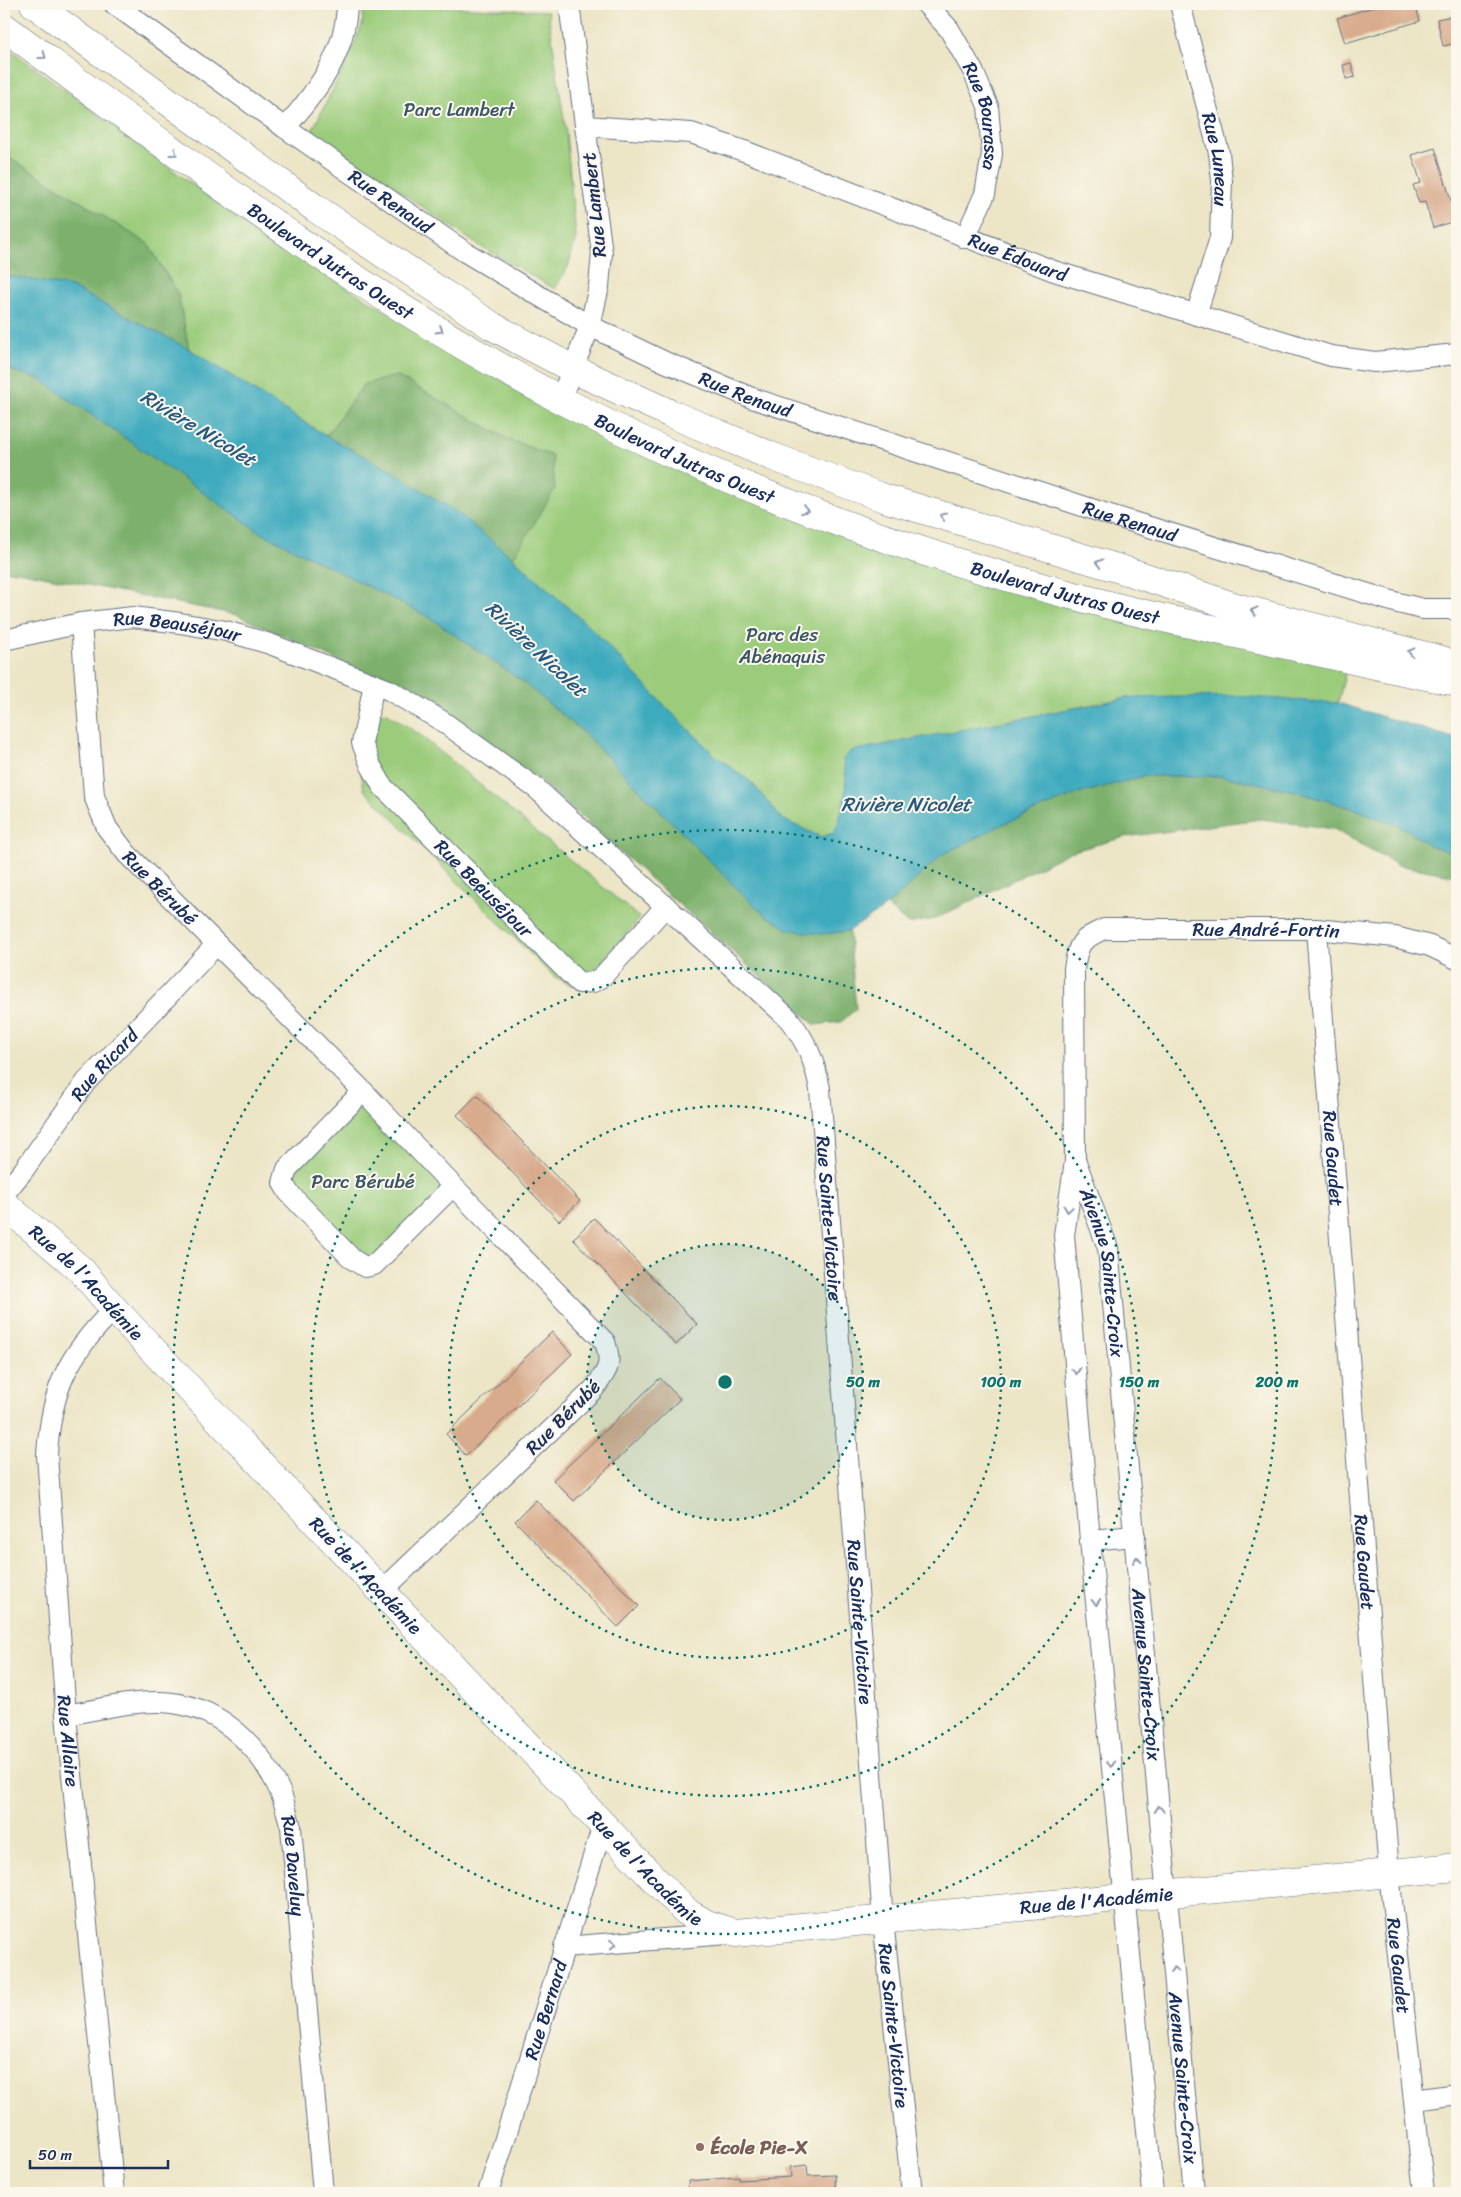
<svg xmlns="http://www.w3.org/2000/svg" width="1461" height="2197" font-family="Sriracha,sans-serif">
	<rect width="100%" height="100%" fill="#fbf7ec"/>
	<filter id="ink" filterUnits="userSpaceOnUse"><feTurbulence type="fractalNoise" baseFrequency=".02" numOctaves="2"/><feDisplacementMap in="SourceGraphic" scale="10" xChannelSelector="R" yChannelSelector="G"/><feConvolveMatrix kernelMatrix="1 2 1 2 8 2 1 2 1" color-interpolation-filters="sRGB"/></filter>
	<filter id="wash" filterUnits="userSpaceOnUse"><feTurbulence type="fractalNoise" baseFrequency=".0096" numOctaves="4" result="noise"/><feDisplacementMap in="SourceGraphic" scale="20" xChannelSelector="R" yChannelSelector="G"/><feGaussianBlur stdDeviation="1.12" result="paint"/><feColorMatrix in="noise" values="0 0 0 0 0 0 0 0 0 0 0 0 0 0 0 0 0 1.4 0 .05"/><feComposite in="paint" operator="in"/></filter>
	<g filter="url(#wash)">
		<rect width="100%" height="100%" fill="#ece5c6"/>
		<path fill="#9bcc7c" stroke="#5b7e6d" d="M 364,4 L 548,11 L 566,133 L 576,238 L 568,267 L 555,289 L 478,245 L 312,131 L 347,61 L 362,26 Z
			M 4,45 L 263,237 L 546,407 L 724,491 L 1347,666 L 1338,703 L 1126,698 L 851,751 L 843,759 C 849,783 844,811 834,833 L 821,837 L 782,819 L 751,782 L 715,755 L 669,710 L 592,629 L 513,558 L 527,532 L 552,456 L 364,384 L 326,436 L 189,349 L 178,294 L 148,244 L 4,154 Z
			M 368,709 L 387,713 L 419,734 L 640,918 L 584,981 L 571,985 L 553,976 L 364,790 L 360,765 Z
			M 363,1091 L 453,1186 L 374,1265 L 289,1193 L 287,1169 Z"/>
		<path fill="#7cb06c" stroke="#4c7065" d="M 4,154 L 148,244 L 178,294 L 189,349 L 71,287 L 4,275 Z
			M 4,368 L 40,379 L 260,532 L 431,618 L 523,682 L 582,731 L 734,886 L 765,915 L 821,934 L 849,931 L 856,1009 L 841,1022 L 815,1025 L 539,780 L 382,680 L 237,615 L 18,571 L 4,571 Z
			M 397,376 L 506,438 L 552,456 L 555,489 L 513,558 L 456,512 L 393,472 L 326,436 L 364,384 Z
			M 1144,776 L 1222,776 L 1291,790 L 1355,809 L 1403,827 L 1429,845 L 1457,854 L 1457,876 L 1398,865 L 1334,829 L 1261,819 L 1125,837 L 1070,852 L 935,919 L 908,924 L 887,906 L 943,854 L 1003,824 L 1077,794 Z"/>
		<path fill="#3eaabe" stroke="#2c6c8e" d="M 4,275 L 71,287 L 189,349 L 326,436 L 393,472 L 456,512 L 513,558 L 592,629 L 669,710 L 715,755 L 751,782 L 782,819 L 821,837 L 834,833 C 844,811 849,783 843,759 L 851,751 L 1126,698 L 1236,696 L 1338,703 L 1457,739 L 1457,854 L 1429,845 L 1403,827 L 1355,809 L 1291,790 L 1222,776 L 1144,776 L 1077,794 L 1003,824 L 943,854 L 887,906 L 849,931 L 821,934 L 790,930 L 765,915 L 734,886 L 582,731 L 523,682 L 431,618 L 260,532 L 40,379 L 4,368 Z"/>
		<g id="blocks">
			<path fill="#d8ab8c" d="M 1383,4 L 1415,4 L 1420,21 L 1345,43 L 1337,18 Z
				M 1457,15 L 1457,43 L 1443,46 L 1437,19 Z
				M 1351,63 L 1355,77 L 1346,79 L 1343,65 Z
				M 1435,148 L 1457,220 L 1433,228 L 1425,202 L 1419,203 L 1413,185 L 1421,183 L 1412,155 Z
				M 477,1095 L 580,1201 L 559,1221 L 457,1115 Z
				M 594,1218 L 697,1324 L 676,1345 L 573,1239 Z
				M 552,1332 L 572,1354 L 466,1456 L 446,1434 Z
				M 660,1378 L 680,1399 L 574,1501 L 553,1480 Z
				M 536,1500 L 639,1606 L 618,1627 L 515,1521 Z
				M 807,2165 L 808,2176 L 835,2175 L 836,2193 L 689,2193 L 688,2181 L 739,2177 L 739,2180 L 791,2177 L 790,2167 Z"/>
		</g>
	</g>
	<g filter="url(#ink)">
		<use href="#blocks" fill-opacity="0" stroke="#646f82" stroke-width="1"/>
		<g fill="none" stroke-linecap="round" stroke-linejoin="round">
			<g stroke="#646f82" stroke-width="22">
				<g id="street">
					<path id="s1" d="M 114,4 L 285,128 L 465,252 L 590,326 L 665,362 L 752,398 L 1110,515 L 1398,603 L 1423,609 L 1457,609"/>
					<path id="s2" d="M 926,4 L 949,29 L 973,71 L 988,106 L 992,154 L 985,194 L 965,238"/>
					<path id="s3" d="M 1180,4 L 1219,153 L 1222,181 L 1220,238 L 1196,315"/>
					<path id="s4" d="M 585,126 L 691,133 L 747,152 L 1054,271 L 1331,356 L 1375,362 L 1457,354"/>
					<path d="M 285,128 C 317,91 346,54 347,4"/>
					<path d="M 560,400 L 590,326 L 599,286 L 602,253 L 569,4"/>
					<path id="s5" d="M 81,623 L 94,796 L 107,828 L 127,854 L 363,1091 L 453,1186 L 605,1342 C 613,1366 607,1371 593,1390 L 381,1592"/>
					<path id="s6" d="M 4,640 L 81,623 L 133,617 L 180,623 L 226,631 L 270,644 L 389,690 L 442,721 L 537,789 L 788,1018 C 807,1042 814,1059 820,1089 L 883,1920 L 912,2193"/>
					<path id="s7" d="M 374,684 L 362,743 L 371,766 L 383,787 L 579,983 L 593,982 L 601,978 L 666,906"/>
					<path id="s8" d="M 1316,929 L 1389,1873 L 1424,2193"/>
					<path d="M 363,1091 L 287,1169 L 283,1183 L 289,1193 L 352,1259 L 365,1267 L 374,1265 L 453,1186"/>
					<path id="s9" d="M 1076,1162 L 1108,1248 L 1194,2193"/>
					<path id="s10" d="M 4,1194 L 23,1171 L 86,1082 L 216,945"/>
					<path id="s11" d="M 114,1309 C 67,1356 51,1389 47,1455 L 66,1715 L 114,2193"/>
					<path d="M 1090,1540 L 1135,1536"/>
					<path id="s12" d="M 66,1715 C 97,1710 129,1701 161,1702 C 215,1704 255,1740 278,1787 C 284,1799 287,1814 291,1827 L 323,2193"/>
					<path d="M 564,1947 L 727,1934"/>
					<path d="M 1414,2100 L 1457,2094"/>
					<path id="s13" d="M 488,2193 L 603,1825"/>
					<path id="s14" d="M 1153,2193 L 1090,1540 L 1064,1235 L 1075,1161 L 1074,969 C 1078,943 1080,940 1104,929 L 1316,929 L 1395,937 L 1430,946 L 1457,959"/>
				</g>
			</g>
			<g stroke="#646f82" stroke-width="29">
				<g id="secondary">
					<path d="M 34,4 L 315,208 L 492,326 L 573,369 L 669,413 L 776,458 L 884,498 L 1130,572 L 1236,607 L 1442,660 L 1457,667"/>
					<path id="s15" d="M 4,27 C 184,160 363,297 563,401 C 735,491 920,557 1109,605 C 1158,618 1209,628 1259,639 C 1325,653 1391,670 1457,682"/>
					<path id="s16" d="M 4,1204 L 81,1270 L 114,1309 L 654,1879 L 688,1913 L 707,1924 L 735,1933 L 1457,1867"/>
				</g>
			</g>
			<use href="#street" stroke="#fff" stroke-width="20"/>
			<use href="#secondary" stroke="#fff" stroke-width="28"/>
		</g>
		<defs><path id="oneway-chevron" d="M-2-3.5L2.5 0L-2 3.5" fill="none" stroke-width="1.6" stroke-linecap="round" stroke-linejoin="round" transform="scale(1.25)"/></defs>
		<g stroke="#8d97ae">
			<use href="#oneway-chevron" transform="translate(43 56) rotate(36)"/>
			<use href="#oneway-chevron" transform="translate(174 153) rotate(36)"/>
			<use href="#oneway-chevron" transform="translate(440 330) rotate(31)"/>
			<use href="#oneway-chevron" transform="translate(805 510) rotate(20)"/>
			<use href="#oneway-chevron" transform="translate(943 516) rotate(-163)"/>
			<use href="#oneway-chevron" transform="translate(1099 563) rotate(-164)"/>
			<use href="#oneway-chevron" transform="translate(1254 611) rotate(-166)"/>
			<use href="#oneway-chevron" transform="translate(1411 652) rotate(-166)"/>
			<use href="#oneway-chevron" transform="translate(1068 1209) rotate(98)"/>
			<use href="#oneway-chevron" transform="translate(1076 1371) rotate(85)"/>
			<use href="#oneway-chevron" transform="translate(1137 1560) rotate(-95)"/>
			<use href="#oneway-chevron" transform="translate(1096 1602) rotate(85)"/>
			<use href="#oneway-chevron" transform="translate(1111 1764) rotate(85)"/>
			<use href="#oneway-chevron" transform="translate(1159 1809) rotate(-95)"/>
			<use href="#oneway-chevron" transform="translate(613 1944) rotate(-5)"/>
			<use href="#oneway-chevron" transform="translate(1174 1970) rotate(-95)"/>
		</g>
	</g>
	<circle cx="725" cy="1382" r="138" fill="#0f766e" fill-opacity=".12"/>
	<g fill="none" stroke="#0f766e" stroke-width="2.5" stroke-dasharray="2.5 5">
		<circle cx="725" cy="1382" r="138"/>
		<circle cx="725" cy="1382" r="276"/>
		<circle cx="725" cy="1382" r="414"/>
		<circle cx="725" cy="1382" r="552"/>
	</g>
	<circle fill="#8d6e63" stroke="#fbf7ec" stroke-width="2" cx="700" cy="2147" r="5"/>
	<g text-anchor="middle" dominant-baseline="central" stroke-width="4" stroke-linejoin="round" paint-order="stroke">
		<g font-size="19" fill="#3b5666" stroke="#fbf7ec">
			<text x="459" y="109">Parc Lambert</text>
			<text x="782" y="634">Parc des<tspan x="782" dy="22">Abénaquis</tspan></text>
			<text x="363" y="1181">Parc Bérubé</text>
		</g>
		<g font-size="19" fill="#1b2f5e" stroke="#fbf7ec">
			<text stroke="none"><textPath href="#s2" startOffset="129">Rue Bourassa</textPath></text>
			<text stroke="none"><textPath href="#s3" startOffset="160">Rue Luneau</textPath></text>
			<text stroke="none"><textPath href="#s1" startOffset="340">Rue Renaud</textPath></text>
			<text transform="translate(594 205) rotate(-96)">Rue Lambert</text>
			<text stroke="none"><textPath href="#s4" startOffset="456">Rue Édouard</textPath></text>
			<text stroke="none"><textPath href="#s15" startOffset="402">Boulevard Jutras Ouest</textPath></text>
			<text stroke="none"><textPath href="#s1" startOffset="745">Rue Renaud</textPath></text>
			<text stroke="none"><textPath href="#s15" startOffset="808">Boulevard Jutras Ouest</textPath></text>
			<text stroke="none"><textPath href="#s1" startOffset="1150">Rue Renaud</textPath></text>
			<text stroke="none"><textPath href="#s15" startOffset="1212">Boulevard Jutras Ouest</textPath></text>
			<text stroke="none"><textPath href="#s6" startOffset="176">Rue Beauséjour</textPath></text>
			<text stroke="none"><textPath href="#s5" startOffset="288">Rue Bérubé</textPath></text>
			<text stroke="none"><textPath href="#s7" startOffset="252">Rue Beauséjour</textPath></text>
			<text stroke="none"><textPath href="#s14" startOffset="1445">Rue André-Fortin</textPath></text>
			<text stroke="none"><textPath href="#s10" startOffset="164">Rue Ricard</textPath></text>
			<text stroke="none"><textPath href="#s8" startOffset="230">Rue Gaudet</textPath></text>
			<text stroke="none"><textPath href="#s6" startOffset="1125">Rue Sainte-Victoire</textPath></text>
			<text stroke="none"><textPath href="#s9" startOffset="115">Avenue Sainte-Croix</textPath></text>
			<text stroke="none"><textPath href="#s16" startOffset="114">Rue de l'Académie</textPath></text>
			<text transform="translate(563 1417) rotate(-45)">Rue Bérubé</text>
			<text stroke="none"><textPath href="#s8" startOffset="635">Rue Gaudet</textPath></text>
			<text stroke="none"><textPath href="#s16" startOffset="519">Rue de l'Académie</textPath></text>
			<text stroke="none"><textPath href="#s6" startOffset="1530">Rue Sainte-Victoire</textPath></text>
			<text stroke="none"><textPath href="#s9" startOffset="520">Avenue Sainte-Croix</textPath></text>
			<text stroke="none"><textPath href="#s11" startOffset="452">Rue Allaire</textPath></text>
			<text stroke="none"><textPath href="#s16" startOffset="924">Rue de l'Académie</textPath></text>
			<text stroke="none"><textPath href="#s12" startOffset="329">Rue Daveluy</textPath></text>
			<text stroke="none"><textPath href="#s16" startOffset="1400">Rue de l'Académie</textPath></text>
			<text stroke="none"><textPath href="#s8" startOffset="1040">Rue Gaudet</textPath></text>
			<text stroke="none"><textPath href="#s13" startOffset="192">Rue Bernard</textPath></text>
			<text stroke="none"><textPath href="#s6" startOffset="1935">Rue Sainte-Victoire</textPath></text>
			<text stroke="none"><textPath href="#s9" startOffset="925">Avenue Sainte-Croix</textPath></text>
		</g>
		<g font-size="19" font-weight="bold" fill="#785e54" stroke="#fbf7ec" text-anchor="start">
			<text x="710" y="2147">École Pie-X</text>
		</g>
		<g font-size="20" font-style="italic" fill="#275a80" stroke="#fbf7ec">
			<text transform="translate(198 428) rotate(31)">Rivière Nicolet</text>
			<text transform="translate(536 649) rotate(43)">Rivière Nicolet</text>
			<text x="906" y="804">Rivière Nicolet</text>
		</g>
	</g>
	<circle cx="725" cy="1382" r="8" fill="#0f766e" stroke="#fbf7ec" stroke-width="2.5"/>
	<g font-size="15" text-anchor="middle" font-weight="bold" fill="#0f766e" stroke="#fbf7ec" stroke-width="4" stroke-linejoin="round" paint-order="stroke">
		<text x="863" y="1387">50 m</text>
		<text x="1001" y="1387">100 m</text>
		<text x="1139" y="1387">150 m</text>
		<text x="1277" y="1387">200 m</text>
	</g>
	<rect width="1461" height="2197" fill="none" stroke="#fbf7ec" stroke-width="20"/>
	<path d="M30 2160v8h138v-8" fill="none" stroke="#1b2f5e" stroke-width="2.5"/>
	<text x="38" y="2160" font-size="15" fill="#1b2f5e" stroke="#fbf7ec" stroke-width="4" paint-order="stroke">50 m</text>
</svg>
